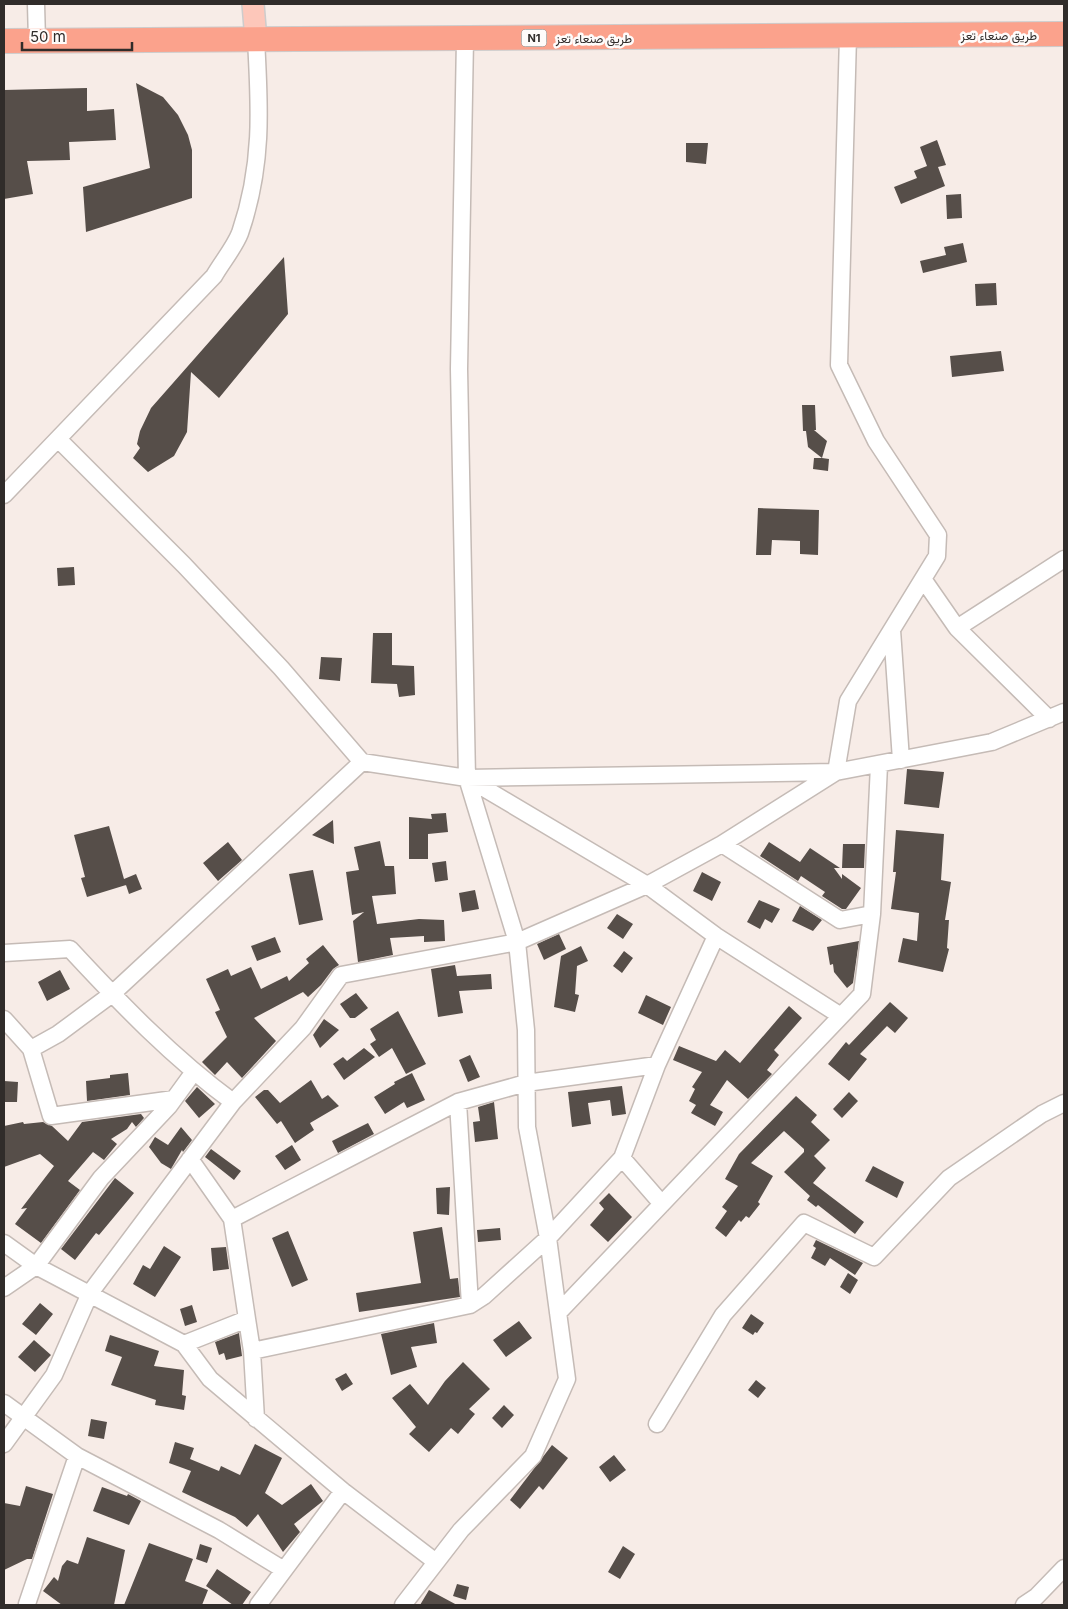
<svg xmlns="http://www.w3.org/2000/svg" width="1068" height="1609" font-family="Inter,Vazirmatn,sans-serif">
	<rect width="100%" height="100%" fill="#f7ece7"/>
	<path fill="#564e49" d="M 136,83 L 163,97 L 178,115 L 188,135 L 192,150 L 192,198 L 86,232 L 83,187 L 150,168 Z
		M 87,88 L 87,111 L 114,109 L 116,140 L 69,142 L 70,160 L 27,161 L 33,194 L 4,199 L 4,90 Z
		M 937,140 L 946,165 L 938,167 L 945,186 L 901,204 L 894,187 L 917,178 L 914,171 L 927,166 L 920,147 Z
		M 686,143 L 708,143 L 706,164 L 686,162 Z
		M 961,194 L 962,218 L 947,219 L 946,195 Z
		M 963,243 L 967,262 L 923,273 L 920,261 L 946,255 L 944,247 Z
		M 284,257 L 288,314 L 219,398 L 191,372 L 187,432 L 174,456 L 148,472 L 133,458 L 140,448 L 137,444 L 140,431 L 151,408 Z
		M 996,283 L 997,305 L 976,306 L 975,284 Z
		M 1001,351 L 1004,371 L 952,377 L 950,356 Z
		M 802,405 L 815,405 L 816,430 L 814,430 L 827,441 L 822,458 L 829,459 L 828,471 L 813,469 L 814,458 L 822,458 L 808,447 L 806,431 L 803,431 Z
		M 758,508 L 819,510 L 818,555 L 800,554 L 800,541 L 772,540 L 771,555 L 756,555 Z
		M 74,567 L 75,585 L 58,586 L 57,568 Z
		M 373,633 L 392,633 L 392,665 L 414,666 L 415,695 L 399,697 L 397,684 L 371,683 Z
		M 321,657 L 342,658 L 340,681 L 319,679 Z
		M 907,769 L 944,772 L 939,808 L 904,804 Z
		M 446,813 L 448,832 L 428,834 L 428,859 L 409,859 L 409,817 L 432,819 L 431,814 Z
		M 333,820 L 334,844 L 312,835 Z
		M 109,826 L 124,879 L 136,874 L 142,889 L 129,894 L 125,882 L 126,885 L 87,897 L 81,878 L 85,877 L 74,835 Z
		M 896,830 L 944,834 L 941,880 L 951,882 L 945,920 L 949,920 L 947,948 L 949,949 L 943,972 L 898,962 L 903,938 L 917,941 L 919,913 L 891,909 L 896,872 L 893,872 Z
		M 380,841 L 385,866 L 394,866 L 396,894 L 372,896 L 377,924 L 419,919 L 444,920 L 445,941 L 424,942 L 424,936 L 390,938 L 393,955 L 358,962 L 353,921 L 364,912 L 352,915 L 346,872 L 359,870 L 354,847 Z
		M 228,842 L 242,860 L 218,881 L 203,863 Z
		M 769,842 L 800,862 L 810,848 L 840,868 L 834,868 L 842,879 L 842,874 L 861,888 L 846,909 L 842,909 L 822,896 L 825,892 L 801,876 L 798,881 L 760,856 Z
		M 843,844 L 865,844 L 864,868 L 842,868 Z
		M 446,861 L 448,880 L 435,882 L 432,863 Z
		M 313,870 L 323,920 L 299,925 L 289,874 Z
		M 702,872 L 721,882 L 712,901 L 693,891 Z
		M 475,890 L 479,909 L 462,912 L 459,893 Z
		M 759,900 L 780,909 L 772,923 L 765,919 L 760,929 L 747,922 Z
		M 800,906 L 822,920 L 813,931 L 792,921 Z
		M 617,914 L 633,924 L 623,939 L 607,928 Z
		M 559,934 L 566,949 L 544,960 L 537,944 Z
		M 275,937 L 281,952 L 257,961 L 251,946 Z
		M 859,941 L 853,983 L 847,988 L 834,972 L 833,964 L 830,965 L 827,947 Z
		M 323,945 L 339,965 L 333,969 L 321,985 L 308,997 L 303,992 L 254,1018 L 276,1041 L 242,1078 L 227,1062 L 215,1075 L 202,1062 L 227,1037 L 215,1012 L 220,1010 L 206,979 L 228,969 L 231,976 L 251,967 L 261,989 L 287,976 L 289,981 L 309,963 L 306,959 Z
		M 581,946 L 588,961 L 577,966 L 575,994 L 579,995 L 575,1012 L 554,1007 L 561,956 Z
		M 624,951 L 633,958 L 622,973 L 613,966 Z
		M 455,965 L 457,976 L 491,974 L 492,989 L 459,991 L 463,1013 L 438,1017 L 431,969 Z
		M 60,970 L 70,989 L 47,1001 L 38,982 Z
		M 356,993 L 368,1008 L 355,1018 L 350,1018 L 340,1004 Z
		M 646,995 L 671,1007 L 663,1025 L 638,1013 Z
		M 890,1002 L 908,1018 L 895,1033 L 887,1026 L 860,1054 L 867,1059 L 849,1081 L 828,1064 L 846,1042 L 849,1045 Z
		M 789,1006 L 802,1018 L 774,1050 L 779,1055 L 767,1070 L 772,1074 L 748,1099 L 727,1080 L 710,1105 L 723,1112 L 715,1126 L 691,1113 L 696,1105 L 689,1101 L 695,1089 L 692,1087 L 702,1072 L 673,1060 L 679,1046 L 716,1061 L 725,1050 L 740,1063 Z
		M 398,1011 L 426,1064 L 406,1074 L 392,1048 L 379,1057 L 370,1044 L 376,1040 L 370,1029 Z
		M 324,1019 L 339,1030 L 320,1048 L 313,1035 Z
		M 364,1048 L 375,1057 L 344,1080 L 333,1064 L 343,1057 L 347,1061 Z
		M 470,1055 L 480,1077 L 468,1082 L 459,1060 Z
		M 128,1073 L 130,1095 L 87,1101 L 86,1081 L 110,1078 L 110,1075 Z
		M 412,1073 L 425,1100 L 407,1108 L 404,1102 L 385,1114 L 374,1097 L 395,1084 L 394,1082 Z
		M 311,1080 L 322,1099 L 328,1095 L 339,1106 L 310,1123 L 314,1130 L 295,1143 L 281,1121 L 277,1124 L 255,1097 L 264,1090 L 268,1090 L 280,1103 Z
		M 4,1081 L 18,1082 L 17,1102 L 4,1102 Z
		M 622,1086 L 626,1114 L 612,1116 L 610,1100 L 588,1103 L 591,1124 L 572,1127 L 568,1092 Z
		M 197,1087 L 215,1104 L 199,1118 L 185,1101 Z
		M 849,1092 L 858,1101 L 842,1118 L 833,1109 Z
		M 796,1096 L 817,1115 L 811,1122 L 830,1140 L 814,1156 L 826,1168 L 813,1183 L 864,1222 L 855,1234 L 818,1205 L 816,1207 L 807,1200 L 810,1196 L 784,1172 L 804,1152 L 804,1149 L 784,1131 L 751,1163 L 773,1176 L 758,1202 L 760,1204 L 749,1218 L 746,1216 L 741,1222 L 739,1220 L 726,1237 L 715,1228 L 727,1211 L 722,1207 L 738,1186 L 725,1179 L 739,1154 Z
		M 494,1102 L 498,1139 L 475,1142 L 473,1122 L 480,1121 L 478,1107 Z
		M 141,1114 L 144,1118 L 136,1127 L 132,1122 L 127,1129 L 111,1139 L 117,1144 L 104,1160 L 93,1152 L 68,1181 L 80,1190 L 41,1243 L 15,1224 L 27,1208 L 21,1209 L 54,1166 L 40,1154 L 4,1167 L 4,1126 L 23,1122 L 24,1124 L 43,1122 L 52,1126 L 68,1141 L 82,1122 Z
		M 368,1123 L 374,1134 L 338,1153 L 332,1141 Z
		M 181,1127 L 192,1140 L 183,1152 L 182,1150 L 171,1169 L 161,1163 L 149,1147 L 155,1137 L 168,1145 Z
		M 292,1145 L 301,1160 L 285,1170 L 275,1156 Z
		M 211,1149 L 241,1171 L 234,1180 L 205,1157 Z
		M 873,1166 L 904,1182 L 897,1198 L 865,1181 Z
		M 115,1178 L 134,1193 L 99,1235 L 96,1233 L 75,1260 L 61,1249 Z
		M 450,1187 L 449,1215 L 437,1214 L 436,1188 Z
		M 609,1193 L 632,1217 L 608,1242 L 590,1225 L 604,1209 L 599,1203 Z
		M 442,1227 L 450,1279 L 458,1278 L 460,1297 L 359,1312 L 356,1293 L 421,1283 L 413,1232 Z
		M 500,1228 L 501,1240 L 478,1242 L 477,1230 Z
		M 288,1231 L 308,1280 L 292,1287 L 272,1238 Z
		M 816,1240 L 843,1253 L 863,1263 L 855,1275 L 830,1258 L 825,1266 L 811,1258 L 816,1248 L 813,1246 Z
		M 164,1246 L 181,1257 L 155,1297 L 133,1284 L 143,1265 L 150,1269 Z
		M 226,1247 L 229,1269 L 213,1271 L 211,1248 Z
		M 848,1273 L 858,1280 L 850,1294 L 840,1287 Z
		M 40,1303 L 53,1314 L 36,1335 L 22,1324 Z
		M 192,1305 L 197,1322 L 185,1326 L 180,1309 Z
		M 751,1314 L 764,1323 L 757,1333 L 755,1332 L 753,1335 L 742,1328 Z
		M 519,1321 L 532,1338 L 506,1357 L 493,1340 Z
		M 434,1323 L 437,1343 L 411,1347 L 417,1367 L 391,1375 L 381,1334 Z
		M 239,1333 L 242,1356 L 226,1360 L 224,1353 L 219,1355 L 215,1342 Z
		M 110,1335 L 159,1351 L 154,1366 L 184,1370 L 182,1395 L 186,1396 L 184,1410 L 155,1405 L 156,1400 L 111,1385 L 122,1357 L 105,1351 Z
		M 34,1340 L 51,1355 L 35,1372 L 18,1357 Z
		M 463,1362 L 490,1389 L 469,1409 L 475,1414 L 458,1434 L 451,1428 L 429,1452 L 409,1434 L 416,1427 L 392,1398 L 410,1384 L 428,1405 L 445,1381 Z
		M 346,1373 L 353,1384 L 342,1391 L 335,1379 Z
		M 756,1380 L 766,1388 L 758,1398 L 748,1390 Z
		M 504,1405 L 514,1415 L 502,1428 L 492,1418 Z
		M 91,1419 L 107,1422 L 104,1439 L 88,1436 Z
		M 175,1442 L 194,1448 L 190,1459 L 219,1471 L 221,1466 L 240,1475 L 255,1444 L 282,1458 L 265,1493 L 282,1505 L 311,1484 L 323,1501 L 294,1524 L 300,1532 L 283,1552 L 258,1514 L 247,1527 L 235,1517 L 182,1492 L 191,1471 L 169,1463 Z
		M 552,1445 L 568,1458 L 543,1490 L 539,1486 L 520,1509 L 510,1500 Z
		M 614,1455 L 626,1470 L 610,1482 L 599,1467 Z
		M 26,1486 L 53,1494 L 32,1559 L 27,1559 L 4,1570 L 4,1503 L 20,1506 Z
		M 102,1487 L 127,1496 L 128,1494 L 141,1501 L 129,1525 L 93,1511 Z
		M 87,1537 L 125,1550 L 114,1605 L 62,1605 L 43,1591 L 54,1577 L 58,1581 L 62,1566 L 67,1560 L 78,1564 Z
		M 149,1543 L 193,1559 L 185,1581 L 208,1590 L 202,1605 L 124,1605 Z
		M 200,1544 L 212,1548 L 207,1563 L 196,1559 Z
		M 623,1546 L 635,1554 L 620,1579 L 608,1572 Z
		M 217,1569 L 251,1592 L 242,1605 L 233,1605 L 206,1586 Z
		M 457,1584 L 469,1587 L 466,1600 L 453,1596 Z
		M 429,1590 L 457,1605 L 420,1605 Z"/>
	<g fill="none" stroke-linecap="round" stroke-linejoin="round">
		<g stroke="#c5bbb6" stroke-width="19">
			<path id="minor" d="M 36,4 L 37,41
				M 4,495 L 214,276 C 222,262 234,248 240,233 C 263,166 260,109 256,40
				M 923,579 L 957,628 L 1064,559
				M 957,628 L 1049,719
				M 892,630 L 901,760
				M 362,762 L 467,778 L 836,772 L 848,701 L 937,556 L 938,535 L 876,441 L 839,365 L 848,36
				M 467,778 L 647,885 L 716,936 L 841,1016
				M 722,844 L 840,920 L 872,914
				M 4,953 L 70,949 C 121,1004 173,1058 233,1102
				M 4,1019 L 31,1049 L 58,1034 L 112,994 L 362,762 L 281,668 L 184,565 L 58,439
				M 31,1049 L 51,1116 L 174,1099
				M 458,1102 L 470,1305
				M 622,1158 L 662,1204
				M 190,1159 L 232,1219 L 458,1102 L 526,1083 L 657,1065
				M 232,1219 L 247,1319
				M 4,1243 L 36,1266 L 184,1344 L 210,1379 L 343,1491 L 436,1562
				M 4,1288 L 36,1266 L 101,1178 L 169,1106 L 193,1073
				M 558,1313 L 862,994 L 872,914 L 879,765
				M 184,1344 L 247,1319 L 252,1351
				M 4,1403 L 77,1456 L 27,1604
				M 256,1419 L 252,1351 L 470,1305 L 484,1296 L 548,1238 L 622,1158 L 657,1065 L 716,936
				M 657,1424 L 723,1315 L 804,1223 L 874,1257 L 949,1178 L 1042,1114 L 1064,1103
				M 4,1444 L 54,1375 L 90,1293 L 233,1102 L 303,1028 L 341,975 L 517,942 L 647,885 L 722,844 L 836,772 L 992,742 L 1064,712
				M 77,1456 L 219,1530 L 284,1570
				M 258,1605 L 343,1491
				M 403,1605 L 461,1530 L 533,1456 L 567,1379 L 548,1238 L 527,1127 L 526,1030 L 517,942 L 467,778 L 459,369 L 465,39
				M 1024,1605 L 1036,1597 L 1064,1568"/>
		</g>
		<g stroke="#cdcccc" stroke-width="24">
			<path id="major" d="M 253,4 L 256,40"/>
		</g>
		<g stroke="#cdcccc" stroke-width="26">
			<path id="highway" d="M 4,41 L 1064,34"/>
		</g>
		<use href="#minor" stroke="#fff" stroke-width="16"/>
		<use href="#major" stroke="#fdc7ba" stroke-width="21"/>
		<use href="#highway" stroke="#fba28c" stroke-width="24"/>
	</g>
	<g text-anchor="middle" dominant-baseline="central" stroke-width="5" stroke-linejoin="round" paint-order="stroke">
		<rect fill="#fefbfa" stroke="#6e6a68" stroke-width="1" x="521.5" y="29.5" width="25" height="17" rx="4"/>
		<g font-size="11" font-weight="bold" fill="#302c2a">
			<text x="534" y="38">N1</text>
		</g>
		<g font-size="12" fill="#302c2a" stroke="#fefbfa">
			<text x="999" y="35">طريق صنعاء تعز</text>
			<text x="594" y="38">طريق صنعاء تعز</text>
		</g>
	</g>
	<rect width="1068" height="1609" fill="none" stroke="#302c2a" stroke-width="10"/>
	<path d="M22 42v8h110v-8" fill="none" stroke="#302c2a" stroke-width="2.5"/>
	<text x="30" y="42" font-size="15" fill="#302c2a" stroke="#fefbfa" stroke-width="4" paint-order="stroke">50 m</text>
</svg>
